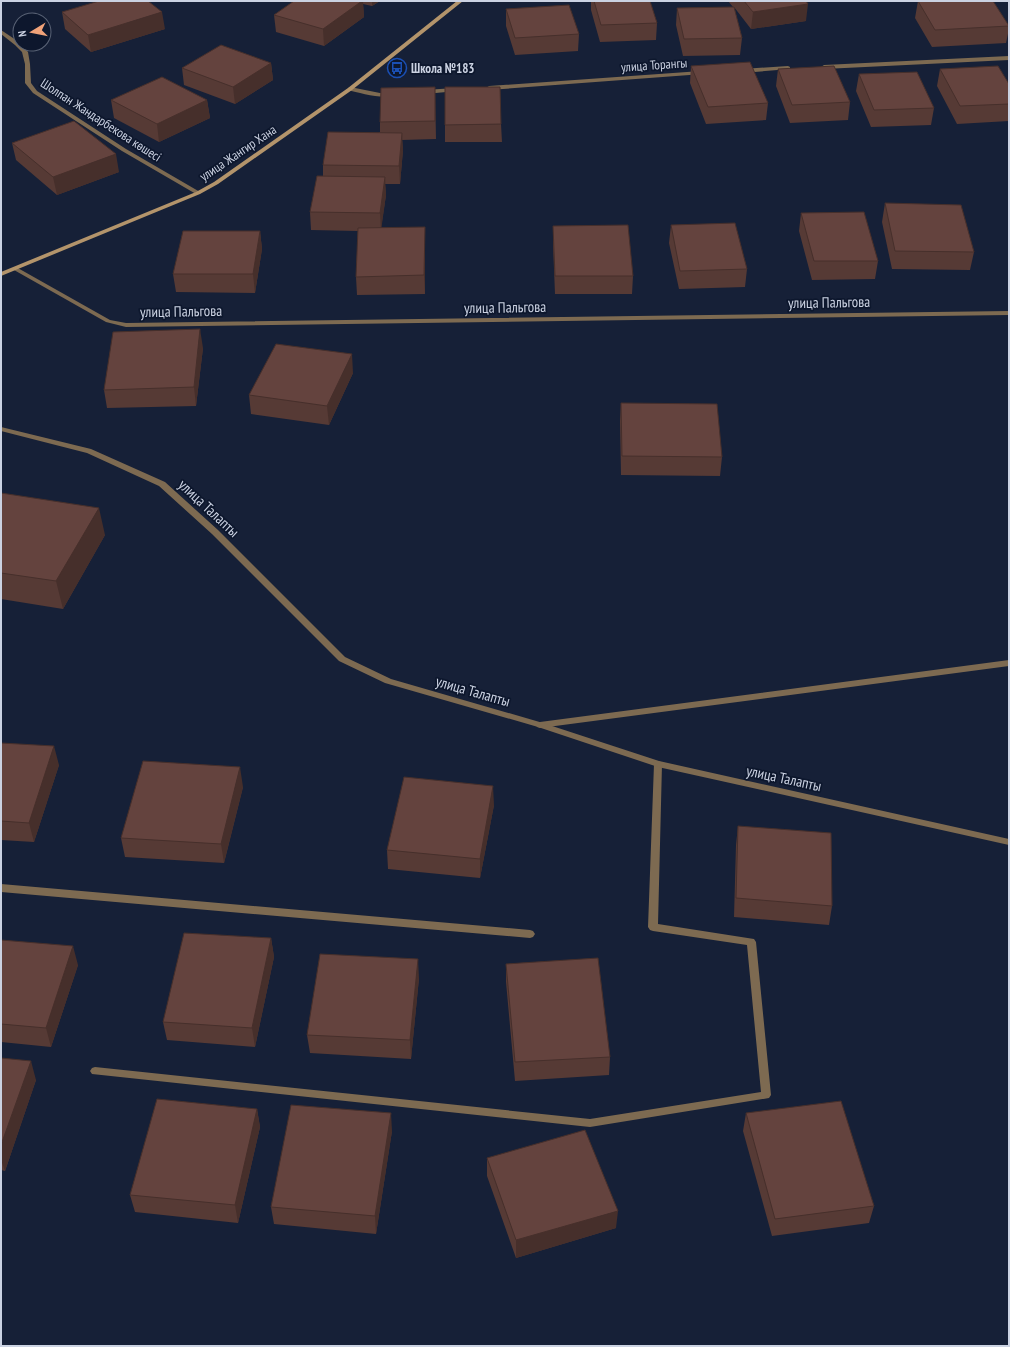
<svg xmlns="http://www.w3.org/2000/svg" width="1010" height="1347" font-family="'PT Sans Narrow',sans-serif">
	<rect width="100%" height="100%" fill="#162037"/>
	<g fill="none" stroke-linecap="round" stroke-linejoin="round">
		<path fill="#7d6a51" fill-rule="evenodd" d="M 1009,660 L 1009,666 L 540,728 L 537,727 L 536,725 L 537,723 L 540,722 Z
			M 658,761 L 661,762 L 662,764 L 658,924 L 754,939 L 756,942 L 771,1095 L 769,1098 L 590,1127 L 92,1074 L 90,1071 L 92,1068 L 95,1067 L 590,1119 L 761,1092 L 747,945 L 653,931 L 650,930 L 648,927 L 654,764 L 655,762 Z
			M 1,884 L 530,930 L 533,931 L 535,934 L 533,937 L 530,938 L 1,892 Z"/>
		<path fill="#7d6a51" fill-rule="evenodd" d="M 1,30 L 19,42 L 28,52 L 30,64 L 31,83 L 37,91 L 126,149 L 200,192 L 200,194 L 196,194 L 122,151 L 33,93 L 25,83 L 25,64 L 22,52 L 15,45 L 1,34 Z
			M 1009,56 L 1009,60 L 824,69 L 821,67 L 824,65 Z
			M 788,66 L 790,67 L 790,69 L 742,73 L 739,71 L 742,69 Z
			M 701,71 L 703,72 L 703,74 L 489,90 L 486,88 L 489,86 Z
			M 350,87 L 380,93 L 391,93 L 394,95 C 385,100 359,93 348,90 L 348,88 Z
			M 455,88 L 457,89 L 457,91 L 425,94 L 422,92 L 425,90 Z
			M 16,267 L 110,320 L 126,323 L 1009,311 L 1009,315 L 126,327 L 106,322 L 14,270 L 14,268 Z
			M 1,427 L 91,449 L 165,482 L 218,530 L 345,657 L 391,679 L 543,723 L 659,761 L 1009,839 L 1009,845 L 658,767 L 538,727 L 385,683 L 339,661 L 212,534 L 159,486 L 87,453 L 1,431 Z"/>
		<path fill="#b3946b" fill-rule="evenodd" d="M 457,1 L 463,1 L 352,90 L 218,184 L 200,194 L 1,276 L 1,272 L 196,192 L 214,182 L 348,88 Z"/>
	</g>
	<path fill="#563a35" d="M 294,1 L 380,1 L 372,6 L 363,4 L 364,17 L 324,46 L 276,32 L 274,15 Z
		M 591,1 L 650,1 L 657,23 L 656,40 L 600,42 L 591,10 Z
		M 728,1 L 806,1 L 806,21 L 751,29 L 734,7 L 742,38 L 740,55 L 683,56 L 676,25 L 677,8 L 733,7 Z
		M 918,1 L 1009,25 L 1009,29 L 1006,43 L 932,47 L 915,18 Z
		M 506,9 L 579,34 L 578,51 L 515,55 L 506,26 Z
		M 62,12 L 165,29 L 91,52 L 65,29 Z
		M 271,63 L 273,80 L 235,104 L 184,85 L 182,68 Z
		M 691,66 L 768,103 L 766,120 L 706,124 L 690,83 Z
		M 778,69 L 850,102 L 848,120 L 790,123 L 776,86 Z
		M 940,69 L 1009,84 L 1009,121 L 957,124 L 937,86 Z
		M 859,74 L 934,108 L 931,125 L 871,127 L 856,91 Z
		M 435,87 L 436,139 L 402,140 L 403,150 L 400,184 L 385,184 L 386,195 L 381,228 L 425,246 L 425,294 L 357,295 L 356,277 L 358,231 L 311,230 L 310,212 L 323,176 L 323,165 L 380,132 L 380,122 Z
		M 111,100 L 207,100 L 210,118 L 159,142 L 114,118 Z
		M 501,124 L 502,142 L 445,142 L 445,125 Z
		M 12,143 L 119,172 L 57,195 L 16,160 Z
		M 885,203 L 974,252 L 970,270 L 892,269 L 882,222 Z
		M 801,213 L 878,261 L 875,279 L 812,280 L 799,231 Z
		M 671,225 L 747,269 L 745,287 L 679,289 L 669,243 Z
		M 553,226 L 633,276 L 632,294 L 555,294 L 553,244 Z
		M 260,231 L 262,249 L 255,293 L 176,292 L 173,274 Z
		M 203,348 L 196,406 L 107,408 L 104,390 Z
		M 353,373 L 329,425 L 251,414 L 249,395 Z
		M 621,403 L 722,457 L 720,476 L 621,475 L 620,421 Z
		M 1,493 L 105,535 L 63,609 L 1,599 Z
		M 1,743 L 59,765 L 34,842 L 1,840 Z
		M 243,787 L 224,863 L 125,857 L 121,838 Z
		M 494,805 L 480,878 L 388,869 L 387,850 Z
		M 738,826 L 832,906 L 829,925 L 734,917 L 736,845 Z
		M 271,938 L 274,957 L 255,1047 L 167,1040 L 163,1022 Z
		M 1,940 L 78,965 L 51,1047 L 1,1042 Z
		M 506,964 L 610,1057 L 609,1075 L 515,1081 L 506,982 Z
		M 419,978 L 411,1059 L 310,1053 L 307,1035 Z
		M 1,1058 L 36,1080 L 5,1171 L 1,1170 Z
		M 257,1109 L 260,1127 L 238,1223 L 135,1212 L 130,1195 Z
		M 746,1113 L 874,1206 L 869,1223 L 772,1236 L 743,1131 Z
		M 392,1131 L 376,1234 L 274,1224 L 271,1207 Z
		M 487,1158 L 616,1228 L 516,1258 L 487,1176 Z"/>
	<path fill="#462f2b" d="M 362,1 L 363,1 L 364,17 L 324,46 L 323,29 Z
		M 372,1 L 380,1 L 372,6 Z
		M 808,4 L 806,21 L 751,29 L 753,12 Z
		M 162,12 L 165,29 L 91,52 L 88,35 Z
		M 271,63 L 273,80 L 235,104 L 233,87 Z
		M 207,100 L 210,118 L 159,142 L 157,124 Z
		M 402,133 L 403,150 L 400,184 L 399,166 Z
		M 116,154 L 119,172 L 57,195 L 53,177 Z
		M 385,177 L 386,195 L 381,231 L 380,213 Z
		M 425,227 L 425,294 L 424,275 Z
		M 260,231 L 262,249 L 255,293 L 253,274 Z
		M 200,329 L 203,348 L 196,406 L 194,387 Z
		M 352,354 L 353,373 L 329,425 L 327,406 Z
		M 99,508 L 105,535 L 63,609 L 56,581 Z
		M 54,746 L 59,765 L 34,842 L 29,823 Z
		M 240,767 L 243,787 L 224,863 L 221,844 Z
		M 493,786 L 494,805 L 480,878 L 480,859 Z
		M 271,938 L 274,957 L 255,1047 L 252,1028 Z
		M 73,946 L 78,965 L 51,1047 L 46,1028 Z
		M 418,959 L 419,978 L 411,1059 L 410,1040 Z
		M 31,1061 L 36,1080 L 5,1171 L 1,1160 L 1,1145 Z
		M 257,1109 L 260,1127 L 238,1223 L 235,1205 Z
		M 391,1113 L 392,1131 L 376,1234 L 375,1216 Z
		M 618,1211 L 616,1228 L 516,1258 L 516,1240 Z"/>
	<path fill="#64433e" stroke="#462f2b" d="M 99,1 L 148,1 L 162,12 L 88,35 L 62,12 Z
		M 294,1 L 362,1 L 323,29 L 274,15 Z
		M 594,1 L 650,1 L 657,23 L 601,25 Z
		M 744,1 L 806,1 L 808,4 L 753,12 Z
		M 918,1 L 993,1 L 1009,26 L 935,30 Z
		M 569,5 L 579,34 L 515,38 L 506,9 Z
		M 734,7 L 742,38 L 684,39 L 677,8 Z
		M 221,45 L 271,63 L 233,87 L 182,68 Z
		M 750,62 L 768,103 L 708,107 L 691,66 Z
		M 834,66 L 850,102 L 792,105 L 778,69 Z
		M 998,66 L 1009,84 L 1009,104 L 960,106 L 940,69 Z
		M 917,72 L 934,108 L 874,110 L 859,74 Z
		M 162,77 L 207,100 L 157,124 L 111,100 Z
		M 435,87 L 435,121 L 380,122 L 381,88 Z
		M 445,87 L 500,87 L 501,124 L 445,125 Z
		M 74,121 L 116,154 L 53,177 L 12,143 Z
		M 328,132 L 402,133 L 399,166 L 323,165 Z
		M 317,176 L 385,177 L 380,213 L 310,212 Z
		M 885,203 L 961,205 L 974,252 L 895,251 Z
		M 864,212 L 878,261 L 814,261 L 801,213 Z
		M 735,223 L 747,269 L 680,271 L 671,225 Z
		M 628,225 L 633,276 L 555,276 L 553,226 Z
		M 425,227 L 424,275 L 356,277 L 358,228 Z
		M 183,231 L 260,231 L 253,274 L 173,274 Z
		M 200,329 L 194,387 L 104,390 L 113,332 Z
		M 276,344 L 352,354 L 327,406 L 249,395 Z
		M 621,403 L 717,404 L 722,457 L 622,456 Z
		M 1,493 L 99,508 L 56,581 L 1,573 Z
		M 1,743 L 54,746 L 29,823 L 1,821 Z
		M 143,761 L 240,767 L 221,844 L 121,838 Z
		M 404,777 L 493,786 L 480,859 L 387,850 Z
		M 738,826 L 831,833 L 832,906 L 736,898 Z
		M 184,933 L 271,938 L 252,1028 L 163,1022 Z
		M 1,940 L 73,946 L 46,1028 L 1,1024 Z
		M 320,954 L 418,959 L 410,1040 L 307,1035 Z
		M 598,958 L 610,1057 L 515,1062 L 506,964 Z
		M 1,1058 L 31,1061 L 1,1145 Z
		M 157,1099 L 257,1109 L 235,1205 L 130,1195 Z
		M 841,1101 L 874,1206 L 775,1219 L 746,1113 Z
		M 291,1105 L 391,1113 L 375,1216 L 271,1207 Z
		M 585,1130 L 618,1211 L 516,1240 L 487,1158 Z"/>
	<defs>
		<g id="bus-ring" transform="scale(1)"><circle r="9.5" fill="#0d172d" stroke="#1a4fb4" stroke-width="1.5"/><path d="M-5-6H5V4H4V6H2V4H-2V6H-4V4H-5ZM-3.5-4V0h7V-4ZM-3.5 1.2v1.5H-2V1.2ZM2 1.2v1.5H3.5V1.2Z" fill="#1a4fb4"/></g>
	</defs>
	<g fill-rule="evenodd">
		<use href="#bus-ring" x="397" y="68"/>
	</g>
	<g text-anchor="middle" dominant-baseline="central" stroke-width="3.5" stroke-linejoin="round" paint-order="stroke">
		<g font-size="13" fill="#cbd2e2" stroke="#0d172d">
			<text transform="translate(654 65) rotate(-4)">улица Торангы</text>
			<text transform="translate(101 120) rotate(33)">Шолпан Жандарбекова көшесі</text>
			<text transform="translate(238 153) rotate(-34)">улица Жангир Хана</text>
		</g>
		<g font-size="13" font-weight="bold" fill="#cbd2e2" stroke="#0d172d" text-anchor="start">
			<text x="411" y="68">Школа №183</text>
		</g>
		<g font-size="15" fill="#cbd2e2" stroke="#0d172d">
			<text transform="translate(829 302) rotate(-1)">улица Пальгова</text>
			<text transform="translate(505 307) rotate(-1)">улица Пальгова</text>
			<text transform="translate(181 311) rotate(-1)">улица Пальгова</text>
			<text transform="translate(209 508) rotate(43)">улица Талапты</text>
			<text transform="translate(473 691) rotate(16)">улица Талапты</text>
			<text transform="translate(784 778) rotate(12)">улица Талапты</text>
		</g>
	</g>
	<rect width="1010" height="1347" fill="none" stroke="#cbd2e2" stroke-width="4"/>
	<g transform="translate(32 32) rotate(260)"><circle r="19" fill="#0d172d" stroke="#596275"/>
	<path d="M0-3L7 15L0 10L-7 15Z" fill="#f0a279"/>
	<text y="-6" font-size="11" font-weight="bold" text-anchor="middle" fill="#cbd2e2">N</text>
	</g>
</svg>
